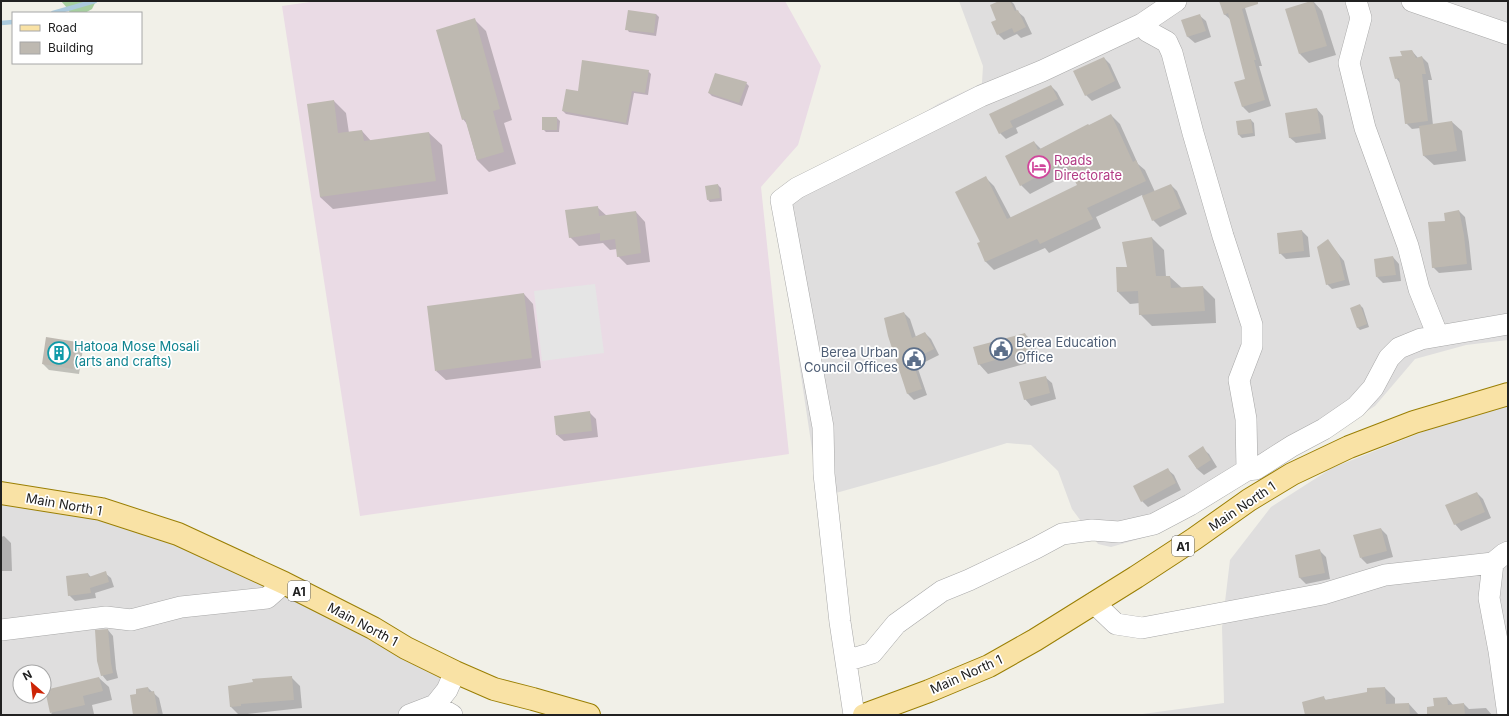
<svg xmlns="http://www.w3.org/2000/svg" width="1509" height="716" font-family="Inter,sans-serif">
	<rect width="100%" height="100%" fill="#f1f0e8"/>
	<path fill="#dfdede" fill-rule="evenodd" d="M 959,1 L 1508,1 L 1508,340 L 1466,345 L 1415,359 L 1375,406 L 1320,441 L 1184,519 L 1153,535 L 1111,547 L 1098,544 L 1072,509 L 1058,471 L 1031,445 L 1007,443 L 936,465 L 818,498 L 814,462 L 775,203 L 798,176 L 901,127 L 938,104 L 982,83 L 983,66 Z
		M 1508,406 L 1508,715 L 1135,715 L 1224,703 L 1222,627 L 1230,560 L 1271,507 L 1332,468 L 1465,415 Z
		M 1,499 L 101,509 L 455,672 L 447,690 L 452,715 L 1,715 ZM 20,672 L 44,672 L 44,696 L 20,696 Z"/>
	<path fill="#eadbe5" d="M 317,1 L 785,1 L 821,66 L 798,145 L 761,187 L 789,454 L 360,516 L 282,6 Z"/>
	<path fill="#a6cf9f" d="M 61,1 L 96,1 L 92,9 L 85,13 L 70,13 L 68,9 Z"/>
	<path fill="#e5e5e5" d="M 595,284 L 604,353 L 542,361 L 534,291 Z"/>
	<path fill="#0003" d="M 1001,1 L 1011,1 L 1014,4 L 1017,11 L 1024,17 L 1032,34 L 1021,38 L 1017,34 L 1004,40 L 998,34 L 998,20 Z
		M 1220,1 L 1243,1 L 1262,66 L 1259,66 L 1271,106 L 1249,113 L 1243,107 L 1246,80 L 1231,20 L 1224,14 Z
		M 1313,1 L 1322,11 L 1336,55 L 1309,63 L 1300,54 Z
		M 656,14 L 659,17 L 656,36 L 629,32 L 627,29 Z
		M 1199,15 L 1206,21 L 1211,37 L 1195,43 L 1188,37 L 1183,21 Z
		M 475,20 L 486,31 L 512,120 L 504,123 L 516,164 L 489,172 L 477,160 L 467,124 L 463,119 Z
		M 1412,51 L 1418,58 L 1422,57 L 1428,63 L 1432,80 L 1428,80 L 1433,125 L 1452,122 L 1462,131 L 1466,161 L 1434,165 L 1424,156 L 1420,128 L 1412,129 L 1406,123 L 1401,84 L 1396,78 L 1404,56 Z
		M 1104,58 L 1110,64 L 1121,88 L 1092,101 L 1086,95 Z
		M 648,71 L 651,74 L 648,95 L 634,93 L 628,125 L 566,114 L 563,111 L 578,92 Z
		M 746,83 L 749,86 L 742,106 L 712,96 L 709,93 Z
		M 1051,86 L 1057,92 L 1064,105 L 1016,128 L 1018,133 L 1006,139 L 1000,133 L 991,115 Z
		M 334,101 L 346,113 L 349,133 L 362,131 L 371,141 L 429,133 L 442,145 L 448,194 L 333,209 L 320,197 Z
		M 1317,109 L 1323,116 L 1326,139 L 1296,143 L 1289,137 Z
		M 1111,115 L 1120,124 L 1138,164 L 1145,170 L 1155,192 L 1171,185 L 1177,191 L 1187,214 L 1160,227 L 1153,220 L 1142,195 L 1096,217 L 1101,228 L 1049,253 L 1045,248 L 994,270 L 985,261 L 982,242 L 985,177 L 994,186 L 1011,218 L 1078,186 L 1072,172 L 1030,194 L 1021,185 L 1034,142 L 1041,149 Z
		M 557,118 L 560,121 L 559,132 L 546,132 L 543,129 Z
		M 1251,120 L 1254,123 L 1255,136 L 1242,138 L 1239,135 L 1237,122 Z
		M 718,185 L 721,188 L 722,201 L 710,202 L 708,200 Z
		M 597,207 L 607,216 L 636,212 L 645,222 L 650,262 L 627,265 L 618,256 L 617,249 L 610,250 L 603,243 L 579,246 L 570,237 Z
		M 1459,211 L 1465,217 L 1469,242 L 1472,270 L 1439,273 L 1433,267 L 1446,222 Z
		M 1302,231 L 1308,237 L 1310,257 L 1286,259 L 1280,253 Z
		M 1152,238 L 1164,250 L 1166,277 L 1170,277 L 1182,288 L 1203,287 L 1215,299 L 1216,323 L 1152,326 L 1140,314 L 1140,303 L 1130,304 L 1118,292 Z
		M 1328,241 L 1344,261 L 1350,285 L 1332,289 L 1327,284 Z
		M 1393,257 L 1399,264 L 1401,281 L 1383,283 L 1377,277 Z
		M 524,294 L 533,304 L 541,368 L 446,380 L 436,371 Z
		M 1360,305 L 1363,308 L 1369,327 L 1360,330 L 1357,327 Z
		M 904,313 L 910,319 L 916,337 L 925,333 L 931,339 L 939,355 L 917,366 L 927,395 L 914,400 L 908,394 Z
		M 1025,334 L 1034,343 L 1039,360 L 988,374 L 979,364 Z
		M 77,343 L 83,349 L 79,374 L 49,370 L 43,364 Z
		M 1045,377 L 1052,383 L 1056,399 L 1031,406 L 1025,399 Z
		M 590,413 L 596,419 L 598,437 L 564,441 L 557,435 Z
		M 1202,448 L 1209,454 L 1217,467 L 1204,475 L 1197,469 L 1189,456 Z
		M 1167,469 L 1174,475 L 1181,490 L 1148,507 L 1142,501 Z
		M 1477,493 L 1483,499 L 1491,518 L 1461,531 L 1455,524 Z
		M 1381,529 L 1387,535 L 1393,557 L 1367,564 L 1361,558 Z
		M 4,536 L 11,543 L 12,571 L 1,571 L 1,537 Z
		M 1320,551 L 1326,557 L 1330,579 L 1306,584 L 1300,578 L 1296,556 Z
		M 105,573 L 111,578 L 114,587 L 95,593 L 96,598 L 75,601 L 69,595 L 88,574 L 91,577 Z
		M 108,630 L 113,636 L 116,669 L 118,678 L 107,681 L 102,675 Z
		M 291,677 L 300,686 L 302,708 L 239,715 L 231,707 L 229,687 Z
		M 99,678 L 109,687 L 112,700 L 92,705 L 94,714 L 53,715 L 51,713 Z
		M 148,688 L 159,698 L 163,715 L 134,715 L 137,695 Z
		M 1385,688 L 1395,698 L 1395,705 L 1409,704 L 1419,715 L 1306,715 L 1323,697 L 1326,700 L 1368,693 Z
		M 1447,698 L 1453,705 L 1464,704 L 1469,709 L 1486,708 L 1492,715 L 1436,715 Z"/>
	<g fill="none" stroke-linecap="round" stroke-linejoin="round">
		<path stroke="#abcadd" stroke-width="4.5" d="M 53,13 L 95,1
			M 1,23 L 13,22"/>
	</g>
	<path fill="#beb9b1" d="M 999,1 L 1010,1 L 1015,11 L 1018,10 L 1026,27 L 1014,33 L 1012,28 L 997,35 L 991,22 L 996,20 L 990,5 Z
		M 1219,1 L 1258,1 L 1258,4 L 1242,9 L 1256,60 L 1254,60 L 1265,100 L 1242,107 L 1234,82 L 1245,79 L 1228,13 L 1224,15 Z
		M 1311,1 L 1313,1 L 1327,46 L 1299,54 L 1285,9 Z
		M 628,10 L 656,14 L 654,33 L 625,30 Z
		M 1200,14 L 1206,31 L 1187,37 L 1181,20 Z
		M 475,18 L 500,109 L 493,111 L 504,152 L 477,160 L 465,119 L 462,120 L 436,30 Z
		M 1412,50 L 1416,58 L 1422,56 L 1426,74 L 1422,74 L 1428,121 L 1405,124 L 1399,78 L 1395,79 L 1389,57 L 1402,56 L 1400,51 Z
		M 1104,57 L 1115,81 L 1085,96 L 1073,71 Z
		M 582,60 L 649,70 L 645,93 L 632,91 L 626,123 L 562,111 L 566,89 L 578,91 Z
		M 715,73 L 747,82 L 739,103 L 708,93 Z
		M 1051,85 L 1058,99 L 1010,121 L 1013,127 L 999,134 L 989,114 Z
		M 334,100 L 338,133 L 362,130 L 364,141 L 429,132 L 436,181 L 320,197 L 307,104 Z
		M 1317,108 L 1321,133 L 1289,138 L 1285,113 Z
		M 1111,114 L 1133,162 L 1136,160 L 1146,181 L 1087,208 L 1093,219 L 1040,244 L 1037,239 L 985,262 L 977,243 L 980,242 L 955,192 L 986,176 L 1007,219 L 1077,185 L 1065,162 L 1020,186 L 1005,156 L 1034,141 L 1038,150 L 1088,124 L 1089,125 Z
		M 542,117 L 557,117 L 557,130 L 542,130 Z
		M 1251,119 L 1253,133 L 1238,135 L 1236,121 Z
		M 1452,121 L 1457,151 L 1423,156 L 1419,126 Z
		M 718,184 L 720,198 L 707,200 L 705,186 Z
		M 1171,184 L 1181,208 L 1152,221 L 1142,196 Z
		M 598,206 L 599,216 L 636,211 L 641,253 L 617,257 L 615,239 L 600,241 L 600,233 L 569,238 L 565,210 Z
		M 1459,210 L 1464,235 L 1467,264 L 1432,268 L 1428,222 L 1445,221 L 1444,213 Z
		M 1302,230 L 1304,251 L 1279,254 L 1277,233 Z
		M 1152,237 L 1156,276 L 1170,276 L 1171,288 L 1203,286 L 1205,311 L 1139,315 L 1138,291 L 1117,292 L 1116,267 L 1127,267 L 1122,242 Z
		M 1328,239 L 1339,255 L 1345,280 L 1326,285 L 1317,247 Z
		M 1393,256 L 1396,275 L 1376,277 L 1374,259 Z
		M 524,293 L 532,358 L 435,371 L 427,306 Z
		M 1360,304 L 1367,324 L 1357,328 L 1350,308 Z
		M 904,312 L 912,338 L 925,332 L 934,349 L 912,360 L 922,389 L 907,394 L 888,336 L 884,318 Z
		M 1025,333 L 1030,350 L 978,365 L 973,347 Z
		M 46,337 L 77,342 L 73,369 L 42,364 Z
		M 1046,376 L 1050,393 L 1024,400 L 1019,382 Z
		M 590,411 L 592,431 L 556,435 L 554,416 Z
		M 1203,446 L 1211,460 L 1197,469 L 1188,456 Z
		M 1168,468 L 1176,483 L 1141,502 L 1133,486 Z
		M 1477,492 L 1485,512 L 1454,525 L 1445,505 Z
		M 1381,528 L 1387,551 L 1360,558 L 1353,535 Z
		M 1320,549 L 1325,573 L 1299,578 L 1295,555 Z
		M 106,571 L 109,582 L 90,588 L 91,593 L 68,596 L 66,576 L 88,573 L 89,577 Z
		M 108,629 L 111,663 L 113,673 L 101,676 L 97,661 L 95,630 Z
		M 292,676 L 294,700 L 241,704 L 241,706 L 230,707 L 228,686 L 253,682 L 252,679 Z
		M 99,677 L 103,691 L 83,696 L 85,705 L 50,713 L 45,690 Z
		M 148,687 L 149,692 L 154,691 L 158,713 L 150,715 L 133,715 L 130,695 L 136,694 L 136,689 Z
		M 1385,687 L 1386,704 L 1409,703 L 1410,715 L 1305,715 L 1302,702 L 1324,696 L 1325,700 L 1367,692 L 1367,688 Z
		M 1447,697 L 1448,705 L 1464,703 L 1465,715 L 1427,715 L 1427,707 L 1434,706 L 1433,698 Z"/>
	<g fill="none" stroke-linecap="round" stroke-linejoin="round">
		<g stroke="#a8a8a8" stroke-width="22">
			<path id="minor" d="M 1356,1 L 1361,18 L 1349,63 L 1365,128 L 1408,246 L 1419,289 L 1438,336
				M 1412,1 L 1508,34
				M 1142,24 L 1176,1
				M 1493,563 L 1489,598 L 1499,651 L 1508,715
				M 1094,603 L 1116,624 L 1142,628 L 1323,594 L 1385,575 L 1493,563 L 1504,554 L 1508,552
				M 1,630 L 106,617 L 131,620 L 181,607 L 267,598 L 284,583
				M 846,661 L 872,653 L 896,624 L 942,591 L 969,580 L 1036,548 L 1062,534 L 1092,530 L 1119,532 L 1154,524 L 1190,505 L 1247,470 L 1256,469 L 1292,446 L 1324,429 L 1356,407 L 1373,388 L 1389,358 L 1399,348 L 1421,339 L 1508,324
				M 435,705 L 452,715
				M 409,715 L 435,705 L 447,690 L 455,672
				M 854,715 L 840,622 L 824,474 L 823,427 L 781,200 L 797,188 L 981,96 L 1042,71 L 1142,24 L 1147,31 L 1167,42 L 1172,53 L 1193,133 L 1223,236 L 1252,325 L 1252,346 L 1239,380 L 1246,419 L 1247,470"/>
		</g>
		<g stroke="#9a7f04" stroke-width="24">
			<path id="major" d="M 1,493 L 101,509 L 178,534 L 284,583 L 373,628 L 406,648 L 455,672 L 494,689 L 533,699 L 589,715
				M 864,715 L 929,691 L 989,666 L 1035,640 L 1136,577 L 1194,539 L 1249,500 L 1292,474 L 1349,447 L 1414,422 L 1508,394"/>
		</g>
		<use href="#minor" stroke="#fff" stroke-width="21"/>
		<use href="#major" stroke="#f9e2a5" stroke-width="22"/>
	</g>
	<defs>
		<g id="hotel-ring" transform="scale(1.15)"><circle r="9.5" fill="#fff" stroke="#d1479c" stroke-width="1.5"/><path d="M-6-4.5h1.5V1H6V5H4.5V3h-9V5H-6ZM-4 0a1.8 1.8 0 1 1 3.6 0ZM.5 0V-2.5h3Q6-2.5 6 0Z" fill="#d1479c"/></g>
		<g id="civic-ring" transform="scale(1.15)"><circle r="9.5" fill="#fff" stroke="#5c6f8a" stroke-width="1.5"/><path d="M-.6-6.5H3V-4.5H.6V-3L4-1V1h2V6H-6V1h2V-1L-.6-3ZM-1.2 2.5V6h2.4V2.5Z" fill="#5c6f8a"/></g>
		<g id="building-ring" transform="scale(1.15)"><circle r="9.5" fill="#fff" stroke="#0f9aa8" stroke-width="1.5"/><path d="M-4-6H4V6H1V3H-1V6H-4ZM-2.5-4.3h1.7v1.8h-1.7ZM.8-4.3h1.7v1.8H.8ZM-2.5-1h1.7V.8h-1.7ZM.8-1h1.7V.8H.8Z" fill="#0f9aa8"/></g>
	</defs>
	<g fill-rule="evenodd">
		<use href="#hotel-ring" x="1039" y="167"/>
		<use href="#civic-ring" x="1001" y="349"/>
		<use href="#building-ring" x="59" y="353"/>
		<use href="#civic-ring" x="914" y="359"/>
	</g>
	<g text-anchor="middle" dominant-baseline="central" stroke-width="3.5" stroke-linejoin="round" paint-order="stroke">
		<g fill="#fff" stroke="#646464" stroke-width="1">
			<rect x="1172" y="536" width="22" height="20" rx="3"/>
			<rect x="288" y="581" width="22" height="20" rx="3"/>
		</g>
		<g font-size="12" font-weight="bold" fill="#212121">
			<text x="1183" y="546">A1</text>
			<text x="299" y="591">A1</text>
		</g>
		<g font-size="13" fill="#b23c85" stroke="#fff" text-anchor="start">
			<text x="1054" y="160">Roads<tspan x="1054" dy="15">Directorate</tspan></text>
		</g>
		<g font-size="13" fill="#4e5e75" stroke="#fff" text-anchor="start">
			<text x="1016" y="342">Berea Education<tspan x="1016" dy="15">Office</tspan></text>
			<text x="898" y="352" text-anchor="end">Berea Urban<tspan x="898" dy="15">Council Offices</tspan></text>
		</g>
		<g font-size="13" fill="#0d838f" stroke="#fff" text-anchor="start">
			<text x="74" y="346">Hatooa Mose Mosali<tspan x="74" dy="15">(arts and crafts)</tspan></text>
		</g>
		<g font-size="13" fill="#212121" stroke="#fff">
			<text transform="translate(64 504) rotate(10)">Main North 1</text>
			<text transform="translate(1242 506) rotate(-34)">Main North 1</text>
			<text transform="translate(363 624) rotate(28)">Main North 1</text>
			<text transform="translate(966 674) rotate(-24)">Main North 1</text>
		</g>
	</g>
	<rect width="1509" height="716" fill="none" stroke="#212121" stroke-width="4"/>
	<rect x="12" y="12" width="130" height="52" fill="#ffffff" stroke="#a6a6a6"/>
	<rect x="20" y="25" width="20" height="6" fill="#f9e2a5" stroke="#a6a6a6"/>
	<text x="48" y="32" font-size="12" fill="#212121">Road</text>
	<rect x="20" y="42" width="20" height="12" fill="#beb9b1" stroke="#a6a6a6"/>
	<text x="48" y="52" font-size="12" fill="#212121">Building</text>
	<g transform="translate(32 684) rotate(332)"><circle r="19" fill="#ffffff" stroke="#a6a6a6"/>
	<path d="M0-3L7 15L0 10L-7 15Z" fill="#cd2406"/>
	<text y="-6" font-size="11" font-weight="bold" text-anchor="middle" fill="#212121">N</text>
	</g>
</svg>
